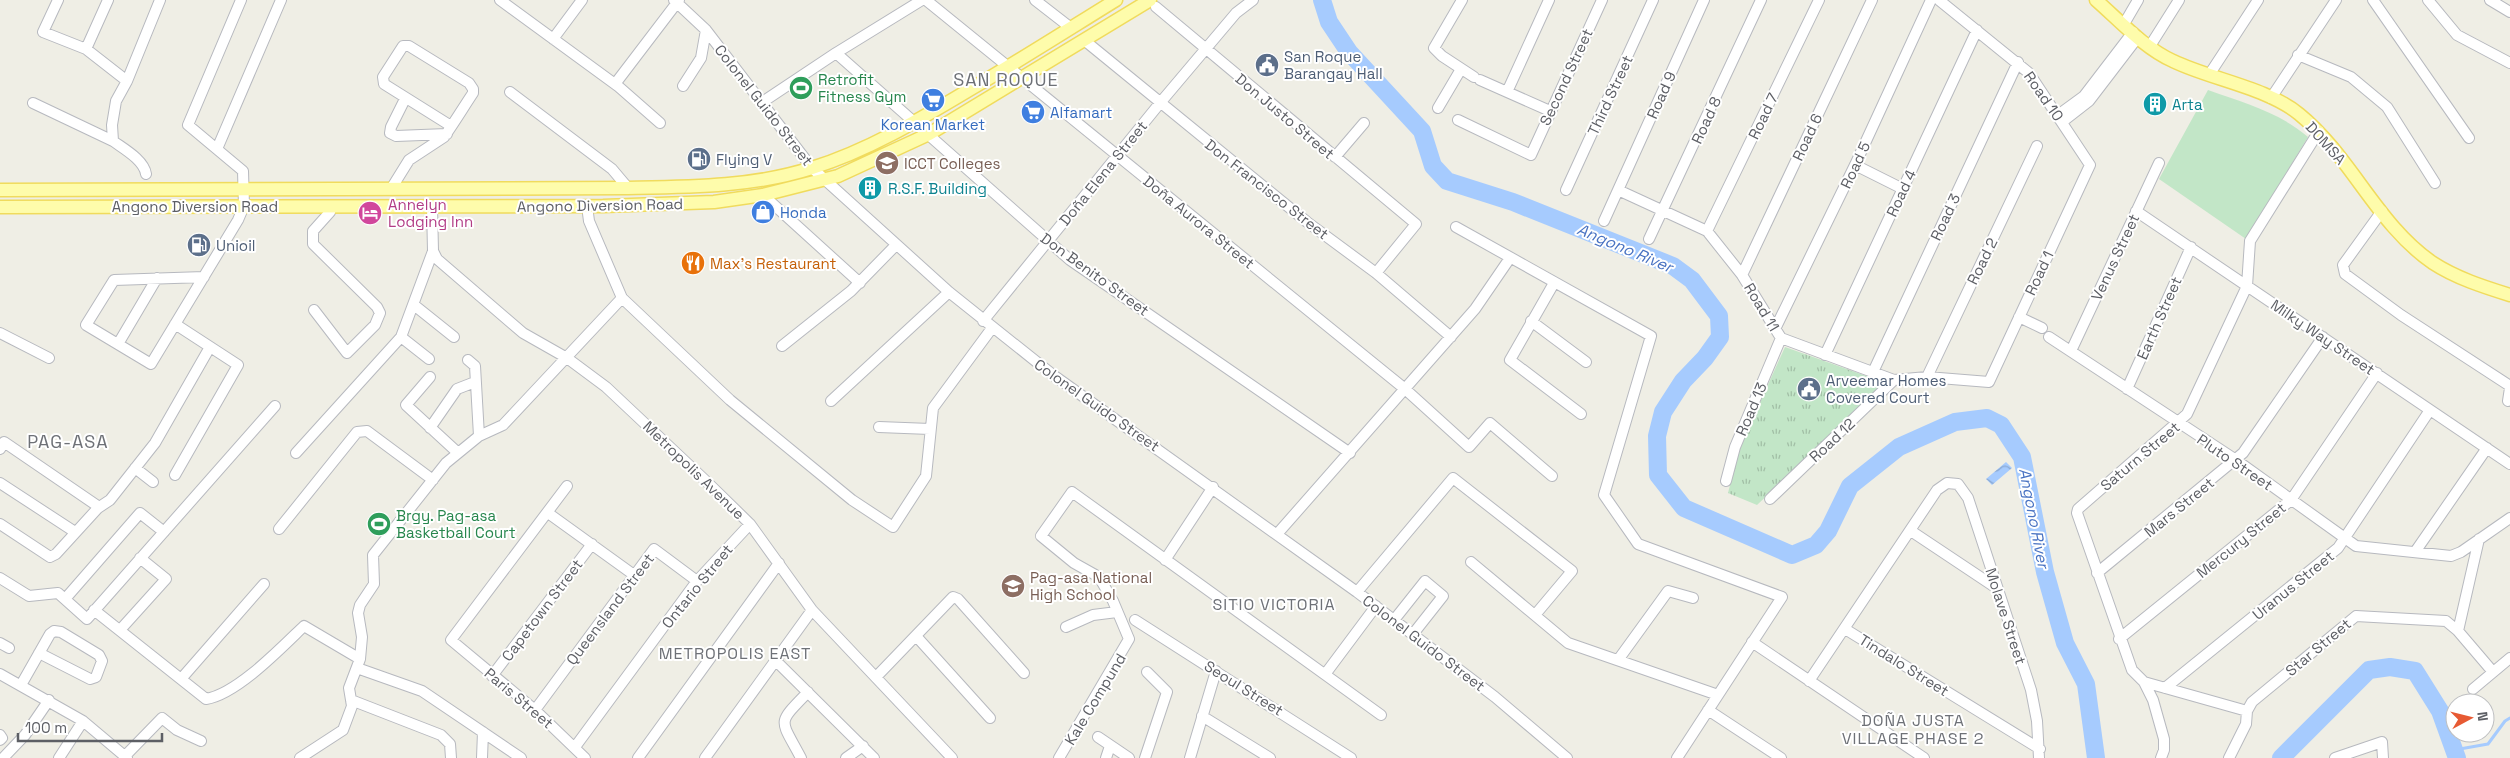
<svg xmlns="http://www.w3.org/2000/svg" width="2510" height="758" font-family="'Space Grotesk',sans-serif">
	<defs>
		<pattern id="park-tufts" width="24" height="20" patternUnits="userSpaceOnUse" patternTransform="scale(1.25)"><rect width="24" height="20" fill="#c2e6c7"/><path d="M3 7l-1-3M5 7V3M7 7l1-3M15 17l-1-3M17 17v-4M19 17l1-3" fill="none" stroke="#a1bea5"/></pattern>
		<pattern id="water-waves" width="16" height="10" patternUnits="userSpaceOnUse" patternTransform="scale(1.25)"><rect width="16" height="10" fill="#a6cbfe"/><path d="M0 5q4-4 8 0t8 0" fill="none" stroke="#8aa8d1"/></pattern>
	</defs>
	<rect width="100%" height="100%" fill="#efeee5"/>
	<path fill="#c2e6c7" d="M 2208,90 C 2244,103 2279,112 2308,137 L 2246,239 L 2159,179 Z"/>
	<path fill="url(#park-tufts)" d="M 1785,347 L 1886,383 L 1757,505 L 1728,493 L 1739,449 Z"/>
	<path fill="url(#water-waves)" d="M 2006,462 L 2012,468 L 1992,485 L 1986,479 Z"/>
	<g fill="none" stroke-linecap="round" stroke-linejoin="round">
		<path stroke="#a6cbfe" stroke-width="3" d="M 2454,750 L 2488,744 L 2505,721 L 2510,718"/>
		<path stroke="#a6cbfe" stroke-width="18" d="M 1322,0 L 1329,22 L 1349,52 L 1422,131 L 1433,166 L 1447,181 L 1513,202 L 1673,266 L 1692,280 L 1719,316 L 1720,337 L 1705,358 L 1683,381 L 1663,412 L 1657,436 L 1658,475 L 1684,508 L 1792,555 L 1816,545 L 1828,531 L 1850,486 L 1899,447 L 1955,422 L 1987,418 L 2001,425 L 2022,457 L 2045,572 L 2065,643 L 2086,684 L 2096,758
			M 2281,758 L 2369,670 L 2390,667 L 2415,671 L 2440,711 L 2457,758"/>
		<g stroke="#b7b9bf" stroke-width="12">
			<path id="minor" d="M 58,0 L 43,32 L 86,49 L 127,81
				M 500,0 L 619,87 L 660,123
				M 674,0 L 706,30 L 812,168 L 949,292 L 1053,375 L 1357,592 L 1495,697 L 1567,758
				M 926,0 L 1405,389 L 1469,447 L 1490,423 L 1552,476
				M 1035,0 L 1071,28
				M 1462,0 L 1434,48 L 1442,56 L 1474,77
				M 2373,0 L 2469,138
				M 2428,0 L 2457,35 L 2510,63
				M 2490,0 L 2510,12
				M 1156,7 L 1416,224 L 1376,273
				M 2124,24 L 2138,0
				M 553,39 L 582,0
				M 1084,40 L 1307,222 L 1376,273 L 1451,337
				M 2150,46 L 2179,0
				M 86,49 L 108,0
				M 836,53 L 1070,260 L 1350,453
				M 2298,55 L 2351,77 L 2387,107 L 2435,183
				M 2209,75 L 2258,0
				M 1480,80 L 1550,111
				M 615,84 L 679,0
				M 683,86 L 701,58 L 706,30
				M 510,92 L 612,169 L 628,188
				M 1507,92 L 1549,0
				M 2271,98 L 2336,0
				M 405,99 L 391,127 L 390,133 L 396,136 L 447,134
				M 33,103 L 113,141
				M 761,103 L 836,53 L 922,0
				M 1438,108 L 1461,69
				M 2058,115 L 2084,96 L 2133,32
				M 1458,120 L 1531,155 L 1602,0
				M 2062,122 L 2089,101 L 2138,37
				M 217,149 L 281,0
				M 1335,157 L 1364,123
				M 1855,165 L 1903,189
				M 146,174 C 144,160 124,149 113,141 L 112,125 L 116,101 L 127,81 L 160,0
				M 391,189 L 409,160 L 444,137 C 454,123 463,108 473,93 L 473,89 L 469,83 L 409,46 L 403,46 L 383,77 L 384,84 L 451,126
				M 1566,190 L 1653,0
				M 1618,190 L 1707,231 L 1742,275 L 1781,338 L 1894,380 L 1927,377 L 1989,382 L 2090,165 L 2029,73 L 1939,0
				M 763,195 L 860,283
				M 432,206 L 433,251 L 437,259 L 523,333 L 567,358 L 606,387 L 707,482 L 750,524 L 812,610 L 952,758
				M 587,206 L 589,221 L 622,298 L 730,400 L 852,500 L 893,527 L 926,476 L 933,408 L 992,328
				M 2136,211 L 2510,464
				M 2382,211 L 2343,265 L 2345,274 L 2401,315 L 2510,386
				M 1604,221 L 1704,0
				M 1456,227 L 1651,336 L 1604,495 L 1638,544 L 1782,597 L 1677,758
				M 1707,231 L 1819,0
				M 1649,239 L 1761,0
				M 1742,275 L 1872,0
				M 204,277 L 114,280 L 86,325 L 151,364 L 238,220 L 244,206 L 243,171 L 188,125 L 241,0
				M 1554,283 L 1510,360 L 1581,414
				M 414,305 L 454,337
				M 314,310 L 347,353 L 375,325 L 380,313 L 377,307 L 313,244 L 313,231 L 330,212 L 332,206
				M 2019,317 L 2042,328
				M 983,321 L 1160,103 L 1236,13 L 1253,0
				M 1531,321 L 1586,362
				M 1775,329 L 1855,165 L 1931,0
				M 0,333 L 49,358
				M 401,337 L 429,359
				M 2049,337 L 2236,460 L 2356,546 L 2451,556 L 2461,552 L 2510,518
				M 118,344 L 157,278
				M 782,346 L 851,291 L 896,245
				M 2071,351 L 2159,163
				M 1825,355 L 1977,30
				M 468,360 L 475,366 L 479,436
				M 1873,372 L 2018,62
				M 430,377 L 406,405 L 457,452
				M 1927,377 L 2037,146
				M 2127,389 L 2191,247
				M 831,401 L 949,292
				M 2508,401 L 2510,388
				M 879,427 L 930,429
				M 430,428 L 457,389 L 475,382
				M 0,449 L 4,442 L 99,507
				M 296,453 L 401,337 L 433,251
				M 135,468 L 153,482
				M 175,475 L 238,365 L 175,324
				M 1726,481 L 1735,447 L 1781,338
				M 0,483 L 75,532
				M 567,486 L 451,640 L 535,710 L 585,758
				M 1770,499 L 1894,380
				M 548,513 L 634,575
				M 0,524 L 50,557 L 56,554 L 98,508 L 110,500 L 155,443 L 210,347
				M 279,529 L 357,432 L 367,431 L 433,480
				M 1911,531 L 1998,589
				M 1278,533 L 1475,309 L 1510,258
				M 2415,552 L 2487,448
				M 1165,560 L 1213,487
				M 1471,562 L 1568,643 L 1718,695
				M 2097,573 L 2243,453 L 2323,337
				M 0,578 L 29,596 L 58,593 L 87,619 L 275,406
				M 1357,592 L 1453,478 L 1572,571 L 1535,615
				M 65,599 L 140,513 L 164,532
				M 94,610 L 206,699 C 237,694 281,648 304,626 L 360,659
				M 1135,620 L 1351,758
				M 1394,620 L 1425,581 L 1443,596 L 1413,634
				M 1066,627 L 1093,615 L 1117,612
				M 1845,629 L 2040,749
				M 120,630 L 166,579 L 140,558
				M 2458,631 L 2479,539
				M 916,636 L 990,718
				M 2119,639 L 2291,500 L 2377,373
				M 1752,642 L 1924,758
				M 0,643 L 9,648
				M 1618,660 L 1668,591 L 1693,598
				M 776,661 L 874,758
				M 357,668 L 422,691 L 521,758
				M 1326,673 L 1376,606
				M 0,674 L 83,721 L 127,758
				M 492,676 L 592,544
				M 876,677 L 953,597 L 958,599 L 1024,673
				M 181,679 L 264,584
				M 1809,681 L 1937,490 L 1947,483 L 1958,484 L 1968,498 L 2031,690 L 2037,721 L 2039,758
				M 2144,682 L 2247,711
				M 21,685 L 50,634 L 54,631 L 61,632 L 99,655 L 102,661 L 96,677 L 90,679 L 39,653
				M 2165,688 L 2338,548 L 2430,410
				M 2473,689 L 2510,658
				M 351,700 L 441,735 L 450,744 L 451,758
				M 535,710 L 654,549 L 697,581
				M 1708,710 L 1781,758
				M 1202,716 L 1270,758
				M 0,735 L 2,738 L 0,740
				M 1098,737 L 1129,758
				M 575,747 L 697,581 L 750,524
				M 125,756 L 162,718 L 177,730 L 201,741
				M 3,758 L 25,735 L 49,700
				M 59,758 L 83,721
				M 300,758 L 343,730 L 352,706 L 349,688 L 360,659 L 362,637 L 358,613 L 360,605 L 374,584 L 373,555 L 446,463 L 479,436 L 503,425 L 622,298
				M 482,758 L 483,732
				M 638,758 L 779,563
				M 705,758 L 812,610
				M 801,758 C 780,718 776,725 808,692
				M 846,758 L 863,746
				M 1059,758 L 1129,639 L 1113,601 L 1099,577 L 1074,563 L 1041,536 L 1072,492 L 1381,715
				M 1106,758 L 1110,746
				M 1145,758 L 1167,692 L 1147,672
				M 1190,758 L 1216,671
				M 2161,758 L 2164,750 L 2164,739 L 2153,700 L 2144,682 L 2132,670 L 2077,513 L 2078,509 L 2187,414 L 2247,286 L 2250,241 L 2319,131
				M 2229,758 L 2246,724 L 2247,711 L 2252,702 L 2356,616 L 2446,621 L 2458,631 L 2493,672
				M 2335,758 L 2382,742 L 2383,758"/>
		</g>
		<g stroke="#f0db5d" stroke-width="15">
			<path id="major" d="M 2096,0 C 2120,21 2144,48 2173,61 C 2210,79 2268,88 2299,114 C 2351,156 2377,225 2433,263 C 2456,278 2484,287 2510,295
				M 0,190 L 628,188 C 689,187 753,187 812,168 C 870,150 922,118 974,87 C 1022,59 1069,29 1116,0
				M 0,207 L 603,206 L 714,202 L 763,195 L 838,176 L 929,134 L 1150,0"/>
		</g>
		<use href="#minor" stroke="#fff" stroke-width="10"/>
		<use href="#major" stroke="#fefcab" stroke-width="12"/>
	</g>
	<defs>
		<g id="civic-disc" transform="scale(1.25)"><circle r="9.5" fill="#5c6f8a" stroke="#fff"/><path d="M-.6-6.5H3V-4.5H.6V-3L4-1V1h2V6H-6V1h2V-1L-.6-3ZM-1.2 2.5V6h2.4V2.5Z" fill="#fff"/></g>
		<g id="stadium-disc" transform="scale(1.25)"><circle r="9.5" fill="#2e9e5b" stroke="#fff"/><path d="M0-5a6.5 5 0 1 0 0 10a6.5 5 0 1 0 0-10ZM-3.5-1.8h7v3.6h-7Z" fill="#fff"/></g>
		<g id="supermarket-disc" transform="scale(1.25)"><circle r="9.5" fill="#3f7fe0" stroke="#fff"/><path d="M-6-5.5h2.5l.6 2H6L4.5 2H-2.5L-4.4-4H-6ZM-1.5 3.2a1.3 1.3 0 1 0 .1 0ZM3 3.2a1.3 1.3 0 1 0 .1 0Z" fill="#fff"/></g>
		<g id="building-disc" transform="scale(1.25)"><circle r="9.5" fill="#0f9aa8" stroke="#fff"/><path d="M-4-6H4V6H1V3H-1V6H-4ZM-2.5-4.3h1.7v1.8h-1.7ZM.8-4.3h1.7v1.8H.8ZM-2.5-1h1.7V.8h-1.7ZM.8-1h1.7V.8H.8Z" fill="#fff"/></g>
		<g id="fuel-disc" transform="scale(1.25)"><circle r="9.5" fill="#5c6f8a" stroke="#fff"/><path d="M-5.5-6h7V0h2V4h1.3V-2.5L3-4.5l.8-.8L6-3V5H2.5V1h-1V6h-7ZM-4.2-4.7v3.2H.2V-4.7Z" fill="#fff"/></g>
		<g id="university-disc" transform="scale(1.25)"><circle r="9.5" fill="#8d6e63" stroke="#fff"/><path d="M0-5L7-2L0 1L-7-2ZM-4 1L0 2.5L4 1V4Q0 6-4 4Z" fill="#fff"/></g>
		<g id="shop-disc" transform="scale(1.25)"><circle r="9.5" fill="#3f7fe0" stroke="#fff"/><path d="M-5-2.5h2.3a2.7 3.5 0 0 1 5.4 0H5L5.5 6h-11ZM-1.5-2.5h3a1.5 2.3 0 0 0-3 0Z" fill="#fff"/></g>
		<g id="hotel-disc" transform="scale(1.25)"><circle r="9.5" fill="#d1479c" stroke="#fff"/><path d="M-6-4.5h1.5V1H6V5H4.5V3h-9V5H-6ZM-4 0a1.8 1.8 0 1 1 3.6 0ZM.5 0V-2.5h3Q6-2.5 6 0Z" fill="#fff"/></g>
		<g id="restaurant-disc" transform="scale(1.25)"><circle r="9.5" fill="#e8710a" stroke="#fff"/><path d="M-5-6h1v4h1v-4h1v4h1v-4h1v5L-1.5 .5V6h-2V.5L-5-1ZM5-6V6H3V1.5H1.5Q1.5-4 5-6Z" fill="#fff"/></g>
		<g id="school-disc" transform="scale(1.25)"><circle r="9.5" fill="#8d6e63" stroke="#fff"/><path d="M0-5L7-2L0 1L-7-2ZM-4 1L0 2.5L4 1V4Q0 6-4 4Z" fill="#fff"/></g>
	</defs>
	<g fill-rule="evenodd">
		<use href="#civic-disc" x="1267" y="65"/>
		<use href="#stadium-disc" x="801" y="88"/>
		<use href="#supermarket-disc" x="933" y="100"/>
		<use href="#building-disc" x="2155" y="104"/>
		<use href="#supermarket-disc" x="1033" y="112"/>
		<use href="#fuel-disc" x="699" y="159"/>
		<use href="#university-disc" x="887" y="163"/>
		<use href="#building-disc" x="870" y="188"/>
		<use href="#shop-disc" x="763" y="212"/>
		<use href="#hotel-disc" x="370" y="213"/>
		<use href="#fuel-disc" x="199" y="245"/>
		<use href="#restaurant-disc" x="693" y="263"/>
		<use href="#civic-disc" x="1809" y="389"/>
		<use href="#stadium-disc" x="379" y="524"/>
		<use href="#school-disc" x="1013" y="586"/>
	</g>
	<g text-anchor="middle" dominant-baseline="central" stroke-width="4" stroke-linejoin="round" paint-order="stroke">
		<g font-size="15" fill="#4e5e75" stroke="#fff" text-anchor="start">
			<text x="1284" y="56">San Roque<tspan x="1284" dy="17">Barangay Hall</tspan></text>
			<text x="716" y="159">Flying V</text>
			<text x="216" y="245">Unioil</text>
			<text x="1826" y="380">Arveemar Homes<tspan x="1826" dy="17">Covered Court</tspan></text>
		</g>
		<g font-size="15" fill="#5d5f65" stroke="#fff">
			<text transform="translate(1566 77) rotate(-65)">Second Street</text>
			<text transform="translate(1610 95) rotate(-65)">Third Street</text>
			<text transform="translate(1661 95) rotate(-66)">Road 9</text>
			<text transform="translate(2044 96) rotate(55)">Road 10</text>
			<text transform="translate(764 105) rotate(52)">Colonel Guido Street</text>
			<text transform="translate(1285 116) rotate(40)">Don Justo Street</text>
			<text transform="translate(1763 116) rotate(-64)">Road 7</text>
			<text transform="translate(1706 120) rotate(-65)">Road 8</text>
			<text transform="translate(1807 137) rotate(-65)">Road 6</text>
			<text transform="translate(2326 143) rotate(48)">DOMSA</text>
			<text transform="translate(1855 165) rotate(-65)">Road 5</text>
			<text transform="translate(1103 173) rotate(-51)">Doña Elena Street</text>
			<text transform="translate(1267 189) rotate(38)">Don Francisco Street</text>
			<text transform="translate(1901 193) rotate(-65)">Road 4</text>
			<text transform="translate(600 205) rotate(-1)">Angono Diversion Road</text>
			<text x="195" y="206">Angono Diversion Road</text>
			<text transform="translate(1945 217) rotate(-65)">Road 3</text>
			<text transform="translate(1199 222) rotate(39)">Doña Aurora Street</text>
			<text transform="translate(2115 257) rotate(-65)">Venus Street</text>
			<text transform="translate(1982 261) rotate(-64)">Road 2</text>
			<text transform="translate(2039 273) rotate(-65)">Road 1</text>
			<text transform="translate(1095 274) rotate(36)">Don Benito Street</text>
			<text transform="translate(1762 307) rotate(59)">Road 11</text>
			<text transform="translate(2159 318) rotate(-66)">Earth Street</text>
			<text transform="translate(2323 337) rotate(34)">Milky Way Street</text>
			<text transform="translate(1097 405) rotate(35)">Colonel Guido Street</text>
			<text transform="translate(1751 409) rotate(-67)">Road 13</text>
			<text transform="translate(1832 440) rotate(-43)">Road 12</text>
			<text transform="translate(2140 456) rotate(-40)">Saturn Street</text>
			<text transform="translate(2235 462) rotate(34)">Pluto Street</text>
			<text transform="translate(694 470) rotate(44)">Metropolis Avenue</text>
			<text transform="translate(2179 507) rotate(-39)">Mars Street</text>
			<text transform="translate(2241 540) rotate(-39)">Mercury Street</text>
			<text transform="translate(2293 585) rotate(-39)">Uranus Street</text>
			<text transform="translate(697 586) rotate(-51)">Ontario Street</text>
			<text transform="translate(610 609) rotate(-53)">Queensland Street</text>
			<text transform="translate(542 610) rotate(-53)">Capetown Street</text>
			<text transform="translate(2006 616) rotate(72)">Molave Street</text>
			<text transform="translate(1424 643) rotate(37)">Colonel Guido Street</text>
			<text transform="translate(2318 647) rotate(-40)">Star Street</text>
			<text transform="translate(1904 665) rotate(32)">Tindalo Street</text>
			<text transform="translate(1244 688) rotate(32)">Seoul Street</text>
			<text transform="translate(519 698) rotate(40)">Paris Street</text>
			<text transform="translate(1095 699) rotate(-59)">Kale Compund</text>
		</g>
		<g font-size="15" fill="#27864d" stroke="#fff" text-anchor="start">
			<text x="818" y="79">Retrofit<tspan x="818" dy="17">Fitness Gym</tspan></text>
			<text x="396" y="515">Brgy. Pag-asa<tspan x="396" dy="17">Basketball Court</tspan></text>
		</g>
		<g font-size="15" fill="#0d838f" stroke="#fff" text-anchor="start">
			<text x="2172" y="104">Arta</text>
			<text x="888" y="188">R.S.F. Building</text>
		</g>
		<g font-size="15" fill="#366cbe" stroke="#fff" text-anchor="start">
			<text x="1050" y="112">Alfamart</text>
			<text x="933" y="124" text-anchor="middle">Korean Market</text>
			<text x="780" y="212">Honda</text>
		</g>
		<g font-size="15" fill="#785e54" stroke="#fff" text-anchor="start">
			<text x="904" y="163">ICCT Colleges</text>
			<text x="1030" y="577">Pag-asa National<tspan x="1030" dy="17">High School</tspan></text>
		</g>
		<g font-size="15" fill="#b23c85" stroke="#fff" text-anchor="start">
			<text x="388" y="204">Annelyn<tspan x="388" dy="17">Lodging Inn</tspan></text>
		</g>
		<g font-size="15" fill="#c56008" stroke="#fff" text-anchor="start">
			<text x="710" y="263">Max's Restaurant</text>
		</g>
		<g font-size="16" font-style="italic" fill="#4872c2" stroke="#fff">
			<text transform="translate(1625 248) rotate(23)">Angono River</text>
			<text transform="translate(2034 518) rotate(79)">Angono River</text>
		</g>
		<g font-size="16" letter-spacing="1" fill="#6e7177" stroke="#fff">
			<text x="1274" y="604">SITIO VICTORIA</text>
			<text x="735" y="653">METROPOLIS EAST</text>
			<text x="1913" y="720">DOÑA JUSTA<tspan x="1913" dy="18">VILLAGE PHASE 2</tspan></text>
		</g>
		<g font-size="18" letter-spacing="1" fill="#6e7177" stroke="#fff">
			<text x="1006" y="79">SAN ROQUE</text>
			<text x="68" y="441">PAG-ASA</text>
		</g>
	</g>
	<g transform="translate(2470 718) rotate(83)"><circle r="24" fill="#ffffff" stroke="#bebfc1"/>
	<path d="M0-4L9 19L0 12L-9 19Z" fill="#e75a33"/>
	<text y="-8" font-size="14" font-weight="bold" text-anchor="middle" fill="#5d5f65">N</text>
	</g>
	<path d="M18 733v8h144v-8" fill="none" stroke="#5d5f65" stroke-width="2.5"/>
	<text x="25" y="733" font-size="15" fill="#5d5f65" stroke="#ffffff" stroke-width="4" paint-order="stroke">100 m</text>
</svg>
